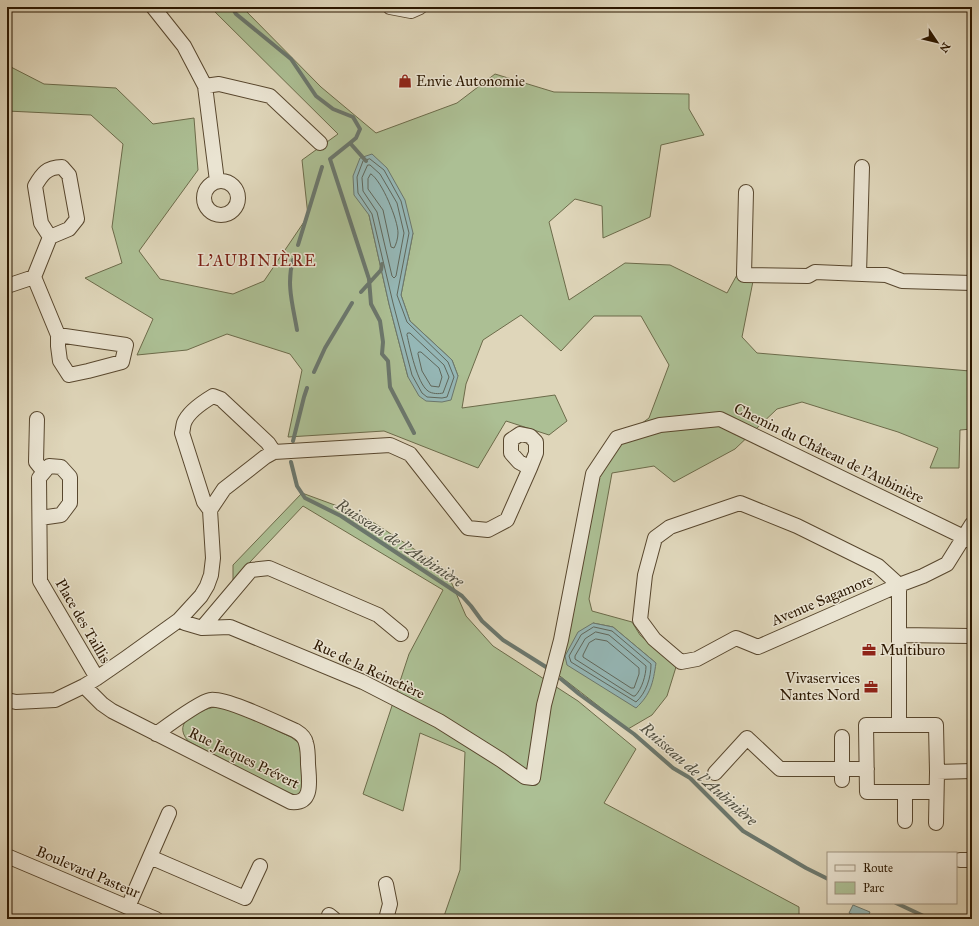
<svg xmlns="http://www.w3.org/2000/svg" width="979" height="926" font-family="'IM FELL Great Primer',serif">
	<rect width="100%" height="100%" fill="#dfd6ba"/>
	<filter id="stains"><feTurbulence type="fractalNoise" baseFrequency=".005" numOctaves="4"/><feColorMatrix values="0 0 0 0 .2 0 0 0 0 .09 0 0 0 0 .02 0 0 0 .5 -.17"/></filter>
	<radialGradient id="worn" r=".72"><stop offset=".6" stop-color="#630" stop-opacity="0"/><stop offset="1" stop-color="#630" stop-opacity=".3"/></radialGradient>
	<path fill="#acbf94" stroke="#6c6b4a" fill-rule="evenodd" d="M 210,7 L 242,7 L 321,87 L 376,133 L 457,103 L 495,74 L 554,92 L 689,94 L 689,109 L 704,135 L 661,145 L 650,217 L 603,238 L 602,206 L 575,199 L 549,222 L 569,300 L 625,263 L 670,265 L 727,293 L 738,273 L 755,271 L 742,337 L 757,353 L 970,371 L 972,361 L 972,429 L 960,430 L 959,468 L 930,468 L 938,448 L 898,432 L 802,402 L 777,409 L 735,449 L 674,482 L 654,466 L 612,473 L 589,599 L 592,611 L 632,622 L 640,635 L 676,667 L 667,696 L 652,715 L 628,729 L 556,673 L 597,476 L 619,440 L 649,418 L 669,365 L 641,316 L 594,316 L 561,351 L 521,315 L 483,340 L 466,384 L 462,408 L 555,395 L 567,421 L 549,435 L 506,421 L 478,468 L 384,431 L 288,437 L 302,370 L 290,354 L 227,334 L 187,350 L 137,355 L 153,319 L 85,278 L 122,263 L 112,227 L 123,144 L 91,115 L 7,111 L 7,65 L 44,84 L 116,88 L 153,124 L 194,118 L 198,170 L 139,251 L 160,279 L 233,294 L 264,281 L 308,216 L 302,160 L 338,134 ZM 369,215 L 413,233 L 401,295 L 410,321 L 452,360 L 458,376 L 408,377 L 389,304 ZM 593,623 L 613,627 L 656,663 Z
		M 302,493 L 362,515 L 446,570 L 466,616 L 493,646 L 578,701 L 636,749 L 604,803 L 799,907 L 799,919 L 443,919 L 460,870 L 465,752 L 420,733 L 403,811 L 363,794 L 409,654 L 443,590 L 303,506 L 233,580 L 233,565 Z
		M 215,707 L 232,710 L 291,737 L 300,744 L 303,789 L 301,793 L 297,795 L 286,793 L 188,741 C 171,721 199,710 215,707 Z"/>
	<path fill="#95b7b6" stroke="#6b776d" d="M 372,154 L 387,168 L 405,200 L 413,233 L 401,295 L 410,321 L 452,360 L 458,376 L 451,400 L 442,402 L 426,401 L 419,396 L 408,377 L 389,304 L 369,215 L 354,195 L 353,176 L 360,158 Z
		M 593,623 L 613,627 L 656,663 C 653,683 651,694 636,708 L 567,665 L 565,656 L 578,632 Z
		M 853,905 L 870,912 L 867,919 L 863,919 L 849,913 Z"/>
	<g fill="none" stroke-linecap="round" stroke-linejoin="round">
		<path stroke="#60675b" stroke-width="1" d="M 370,159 L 384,170 L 401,201 L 409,233 L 397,295 L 407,322 L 448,362 L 454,377 L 447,397 L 442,398 L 427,397 L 422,393 L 412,375 L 393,303 L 372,214 L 358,193 L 357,177 L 363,161 Z
			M 368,165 L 370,165 L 380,174 L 397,203 L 404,233 L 396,276 L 394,278 L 392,276 L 377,212 L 363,191 L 362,178 Z
			M 371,174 C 382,181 398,220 398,233 C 398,238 396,245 394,248 L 391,247 L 383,210 L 368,189 L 368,179 Z
			M 408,333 L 410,333 L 444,365 L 449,377 L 443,393 C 439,394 432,394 428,391 C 417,383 410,348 407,335 Z
			M 419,352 L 421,352 L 439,368 L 442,377 L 439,387 L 431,386 L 422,371 L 418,354 Z
			M 594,627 L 612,631 L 651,664 C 651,678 646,693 636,702 L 571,662 L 569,656 L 581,635 Z
			M 596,632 L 609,635 L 646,666 C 646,675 642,689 635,696 L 633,696 L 575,659 L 575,656 L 585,639 Z
			M 596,639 L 607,641 L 639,668 L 639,674 L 634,688 L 631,688 L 583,657 L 583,655 L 589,643 Z"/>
		<path stroke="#6b776d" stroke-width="4" d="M 232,7 L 236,14 L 291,59 L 316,96 L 333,109 L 353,117 L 360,129 L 356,138 L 350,143 L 366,161
			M 350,143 L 330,159 L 369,279 L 371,304 L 380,321 L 383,342 L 382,354 L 388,361 L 390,387 L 414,433
			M 298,245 L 322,167
			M 293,260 C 286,284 293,306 297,330
			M 361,292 L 381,270 L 382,264
			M 314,372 L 325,348 L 352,303
			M 293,441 L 304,397 L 307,388
			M 291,462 L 297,486 L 305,498 L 341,516 L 450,588 L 462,596 L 471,606 L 482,621 L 503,640 L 546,667
			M 561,679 L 579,694 L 634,734 L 673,768 L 690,778 L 743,831 L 806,868 L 828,879
			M 896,903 L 930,919"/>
		<g stroke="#58472e" stroke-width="16">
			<path id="minor" d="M 153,7 L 184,46 L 205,86 L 217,181
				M 390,7 L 411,11 L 420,7
				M 205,86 L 219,84 L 270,96 L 320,143
				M204 198a17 17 0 1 1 34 0a17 17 0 1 1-34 0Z
				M 746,192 L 744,275 L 808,276 L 815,272 L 886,275 L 902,281 L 972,283
				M 859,274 L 862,167
				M 34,277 L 50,237 L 69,229 L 77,219 L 69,175 L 62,167 C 47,167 42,174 35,186 L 41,223 L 50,237
				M 7,286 L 34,277 L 58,335 L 58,346 L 60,361 L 69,375 L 88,371 L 122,362 L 126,345 L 58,335
				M 37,419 L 36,462 L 44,472
				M 210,510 L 204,502 L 182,433 C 183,430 183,426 184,423 C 188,412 203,402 213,396 L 221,399 L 268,443 L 274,452
				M 40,518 L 61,515 L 70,503 L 70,477 L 61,467 L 49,466 L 39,478 L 40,581 L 97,678
				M 972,524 L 947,564 L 923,576 L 899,585 L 758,647 L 736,638 L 697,659 L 681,662 L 654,639 L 640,620 L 645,575 L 655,538 L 670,527 L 740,503 L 797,526 L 878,566 L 899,585 L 899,725 L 936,725 L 937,772 L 972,771
				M 179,620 L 185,623 L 202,628 L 230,627 L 363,682 L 439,721 L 501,760 L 525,777 L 533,778 L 544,705 L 561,640 L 593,474 L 617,438 L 660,425 L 720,419 L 972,541
				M 202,628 L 251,570 L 269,568 L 378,615 L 401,634
				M 900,635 L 970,636
				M 84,686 L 102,704 L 112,711 L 291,802 C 314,804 309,780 308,764 C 308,758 308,749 306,743 C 305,737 301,734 296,731 C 280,724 225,697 210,700 C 199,702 167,726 156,734
				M 7,700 L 16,702 L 55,700 L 84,686 L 97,678 L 126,658 L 179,620 L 201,596 L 207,586 L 211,575 L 213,558 L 210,510 L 224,489 L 265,457 L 274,452 L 390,445 L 410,454 L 468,528 L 488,530 L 507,520 L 530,468 L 519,462 L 511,453 L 511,440 L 520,434 L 530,436 L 536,442 L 536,453 L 530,468
				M 899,725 L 866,725 L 867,792 L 936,792
				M 715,773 L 747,738 L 780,769 L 867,769
				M 842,780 L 842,737
				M 905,821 L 905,792
				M 936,823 L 937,772
				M 7,856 L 156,919
				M 150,857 L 245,898 L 260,866
				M 960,860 L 972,860
				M 128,907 L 169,813
				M 329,915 L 334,919
				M 386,919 L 390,904 L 386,884"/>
		</g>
		<use href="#minor" stroke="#eae4d2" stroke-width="14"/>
	</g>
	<defs>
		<g id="shop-bare" transform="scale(1.08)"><path d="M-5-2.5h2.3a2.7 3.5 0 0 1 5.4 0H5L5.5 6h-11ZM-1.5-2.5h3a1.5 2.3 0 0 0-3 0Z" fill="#8f2418" stroke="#eae4d2" stroke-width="2.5" paint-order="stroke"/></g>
		<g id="office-bare" transform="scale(1.08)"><path d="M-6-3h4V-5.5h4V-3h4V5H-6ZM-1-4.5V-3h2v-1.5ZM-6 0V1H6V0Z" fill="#8f2418" stroke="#eae4d2" stroke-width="2.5" paint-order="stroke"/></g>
	</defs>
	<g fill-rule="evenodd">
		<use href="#shop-bare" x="405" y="81"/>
		<use href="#office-bare" x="869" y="650"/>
		<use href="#office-bare" x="871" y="687"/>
	</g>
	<g text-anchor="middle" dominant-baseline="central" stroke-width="3" stroke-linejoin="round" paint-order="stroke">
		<g font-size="15" fill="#2b1700" stroke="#eae4d2" text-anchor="start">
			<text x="416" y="81">Envie Autonomie</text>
			<text x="880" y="650">Multiburo</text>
			<text x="860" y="678" text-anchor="end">Vivaservices<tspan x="860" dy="17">Nantes Nord</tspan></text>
		</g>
		<g font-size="15" fill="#2b1700" stroke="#eae4d2">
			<text transform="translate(829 453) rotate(26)">Chemin du Château de l'Aubinière</text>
			<text transform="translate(822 600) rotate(-23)">Avenue Sagamore</text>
			<text transform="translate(83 621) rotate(60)">Place des Taillis</text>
			<text transform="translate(369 669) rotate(25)">Rue de la Reinetière</text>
			<text transform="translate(244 758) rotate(26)">Rue Jacques Prévert</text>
			<text transform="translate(88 872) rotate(23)">Boulevard Pasteur</text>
		</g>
		<g font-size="16" letter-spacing="1" fill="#7a1f14" stroke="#eae4d2">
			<text x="257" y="260">L'AUBINIÈRE</text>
		</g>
		<g font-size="16" font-style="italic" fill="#504f40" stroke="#eae4d2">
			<text transform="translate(400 543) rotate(33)">Ruisseau de l'Aubinière</text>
			<text transform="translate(699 774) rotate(41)">Ruisseau de l'Aubinière</text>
		</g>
	</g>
	<rect width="979" height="926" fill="none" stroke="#dfd6ba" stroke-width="24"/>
	<rect x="8" y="8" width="963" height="910" fill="none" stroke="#2b1700" stroke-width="2"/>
	<rect x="12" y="12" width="955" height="902" fill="none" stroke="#2b1700"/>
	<rect x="827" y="852" width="130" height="52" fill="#eae4d2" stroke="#9e927e"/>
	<rect x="835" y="865" width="20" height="6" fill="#eae4d2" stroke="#9e927e"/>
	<text x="863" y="872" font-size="12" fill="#2b1700">Route</text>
	<rect x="835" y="882" width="20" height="12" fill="#acbf94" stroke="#9e927e"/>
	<text x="863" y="892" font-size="12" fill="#2b1700">Parc</text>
	<g transform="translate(937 42) rotate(125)" stroke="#eae4d2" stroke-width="3" paint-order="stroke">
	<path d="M0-3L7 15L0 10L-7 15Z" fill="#2b1700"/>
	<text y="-6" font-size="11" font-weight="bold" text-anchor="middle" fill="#2b1700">N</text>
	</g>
	<rect width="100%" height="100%" filter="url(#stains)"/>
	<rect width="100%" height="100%" fill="url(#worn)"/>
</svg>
